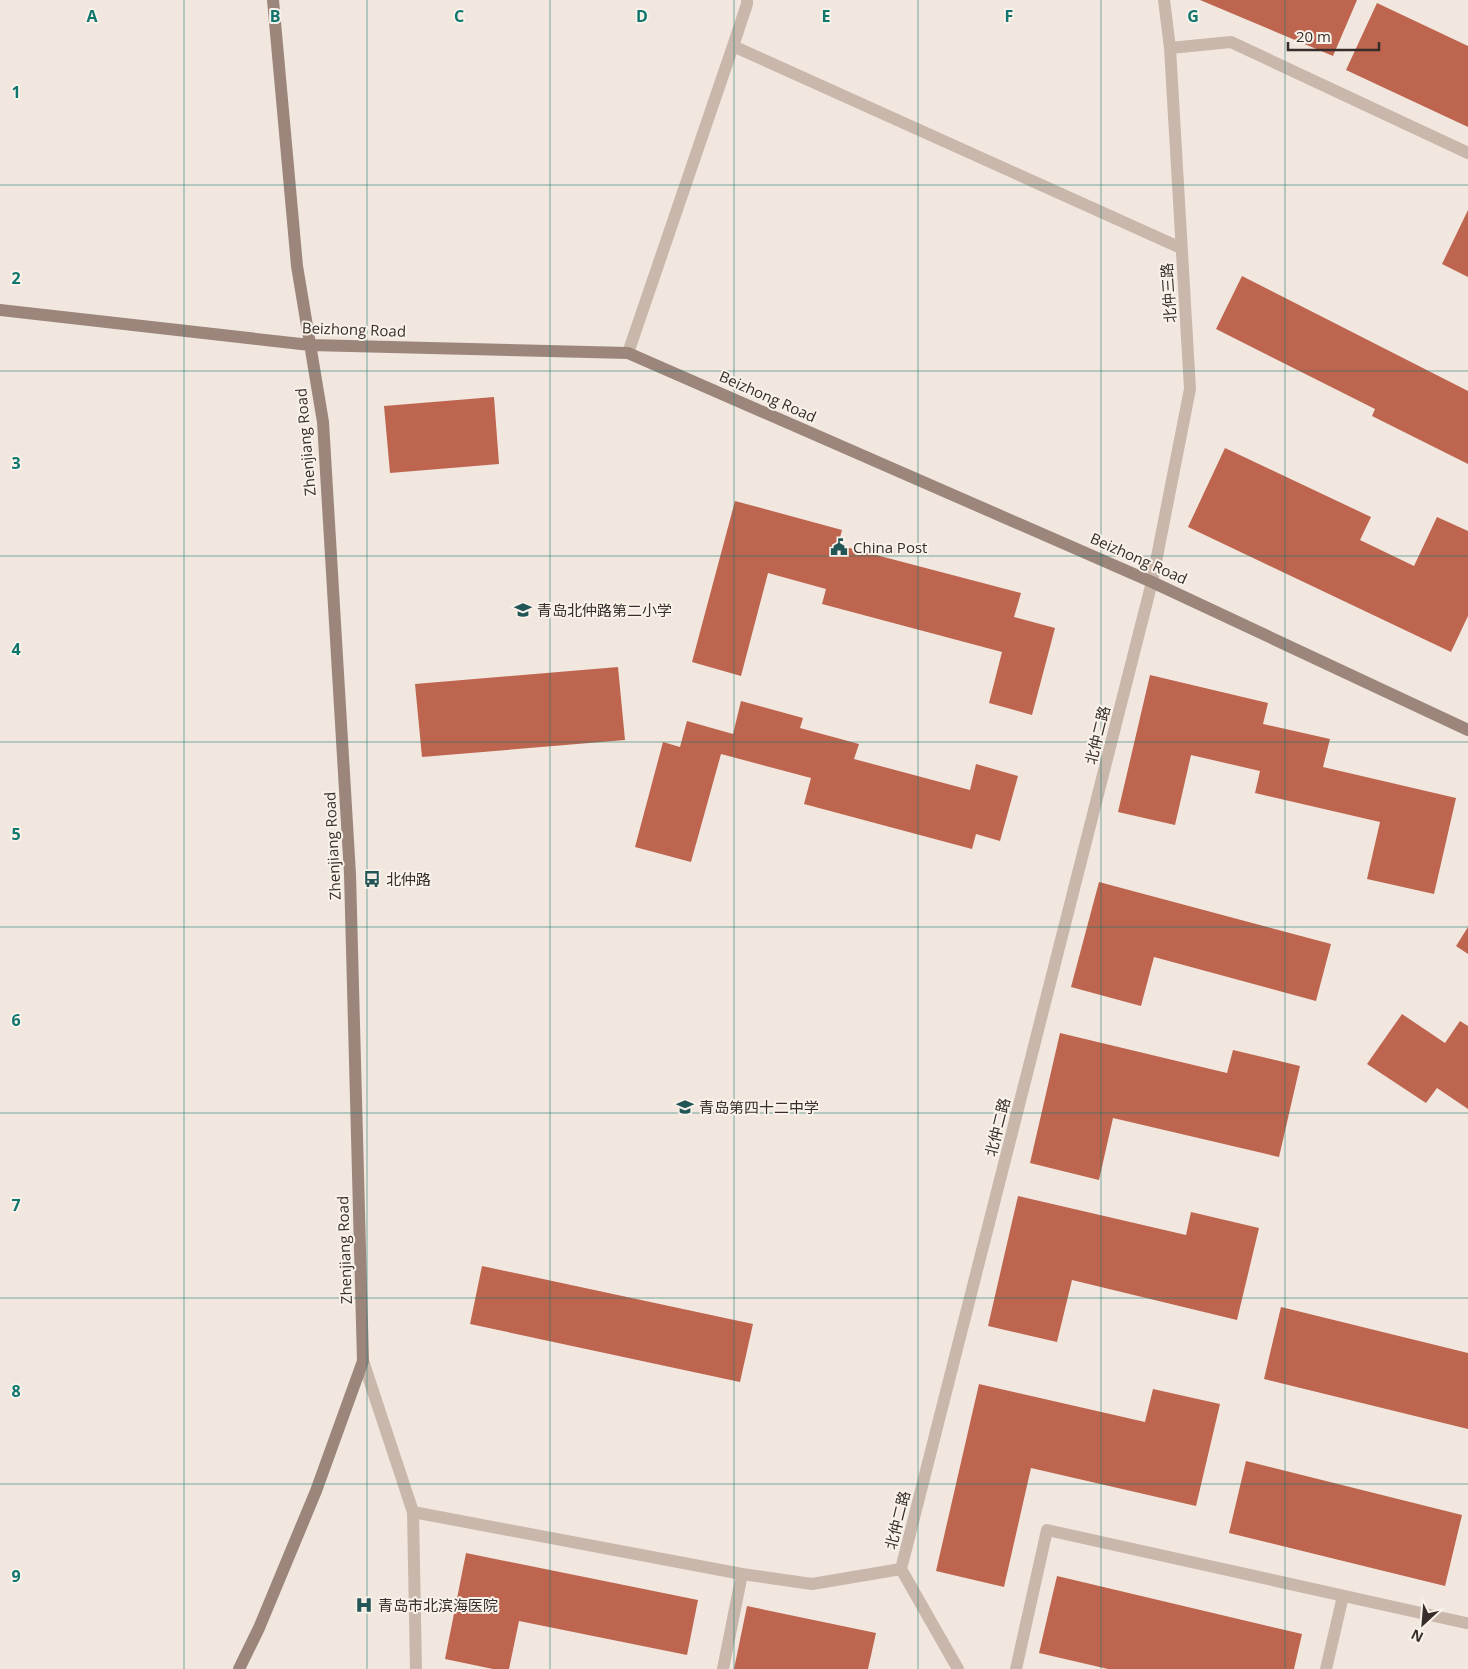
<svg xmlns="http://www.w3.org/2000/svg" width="1468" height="1669" font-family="'Open Sans','Noto Sans SC',sans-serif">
	<rect width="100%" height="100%" fill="#f1e7de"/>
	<path fill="#be654f" d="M 1200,0 L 1357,0 L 1333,56 Z
		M 1377,3 L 1468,46 L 1468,127 L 1346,70 Z
		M 1468,210 L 1468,277 L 1442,264 Z
		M 1242,276 L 1468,391 L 1468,464 L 1372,416 L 1375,409 L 1216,329 Z
		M 494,397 L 499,464 L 390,473 L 384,406 Z
		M 1225,448 L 1371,517 L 1360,540 L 1414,566 L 1437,517 L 1468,531 L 1468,616 L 1451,652 L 1188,527 Z
		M 735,501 L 842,530 L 838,545 L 1021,593 L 1014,617 L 1055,628 L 1032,715 L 989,703 L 1002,652 L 822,604 L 826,589 L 768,573 L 741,676 L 692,662 Z
		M 618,667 L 625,740 L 422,757 L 415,684 Z
		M 1150,675 L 1268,703 L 1263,724 L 1330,739 L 1323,767 L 1456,798 L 1434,894 L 1367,879 L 1380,822 L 1255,793 L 1260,771 L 1191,755 L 1175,825 L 1118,812 Z
		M 741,701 L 803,718 L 800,728 L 859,744 L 854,759 L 970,790 L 976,764 L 1018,776 L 1000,841 L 976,834 L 972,849 L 804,804 L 811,778 L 721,754 L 691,862 L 635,847 L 663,742 L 680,747 L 687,721 L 733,734 Z
		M 1099,882 L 1331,944 L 1316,1001 L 1154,957 L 1141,1006 L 1071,987 Z
		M 1468,927 L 1468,954 L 1456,946 Z
		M 1402,1014 L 1445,1043 L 1460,1021 L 1468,1026 L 1468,1109 L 1437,1088 L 1426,1103 L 1367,1064 Z
		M 1060,1033 L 1227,1073 L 1233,1050 L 1300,1066 L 1279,1157 L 1113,1118 L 1099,1180 L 1030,1163 Z
		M 1018,1196 L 1186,1235 L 1191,1212 L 1259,1228 L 1237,1320 L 1072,1280 L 1057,1342 L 988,1326 Z
		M 482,1266 L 753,1324 L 740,1382 L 470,1324 Z
		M 1281,1307 L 1468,1353 L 1468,1429 L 1264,1379 Z
		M 979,1384 L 1145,1422 L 1153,1389 L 1220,1404 L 1196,1506 L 1031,1468 L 1004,1587 L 936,1571 Z
		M 1246,1461 L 1462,1515 L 1445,1586 L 1229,1533 Z
		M 466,1553 L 698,1600 L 687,1655 L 519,1621 L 509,1669 L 493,1669 L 445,1659 Z
		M 1057,1576 L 1302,1634 L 1294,1669 L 1108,1669 L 1039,1653 Z
		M 747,1606 L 876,1633 L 868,1669 L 734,1669 Z"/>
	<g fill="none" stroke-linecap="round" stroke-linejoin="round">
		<path stroke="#c9b7ab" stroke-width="12" d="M 723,1669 L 742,1574"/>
		<path stroke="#c9b7ab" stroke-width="12" d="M 733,46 L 1181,248
			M 1170,48 L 1231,42 L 1468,153
			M 628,353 L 733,46 L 747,4 L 747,0
			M 363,1361 L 413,1512 L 416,1669
			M 413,1512 L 742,1574 L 812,1584 L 901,1569
			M 958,1669 L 901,1569 L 1152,582 L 1190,389 L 1170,48 L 1164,0
			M 1016,1669 L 1047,1530 L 1466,1623
			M 1326,1669 L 1343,1596"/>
		<path stroke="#9c867c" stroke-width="12" d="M 0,310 L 310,345 L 628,353 L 1152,582 L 1468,730
			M 239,1669 L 259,1628 L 316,1491 L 363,1361 L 350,874 L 323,422 L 297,266 L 273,0"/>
	</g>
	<path fill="none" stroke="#0f766e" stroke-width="1" stroke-opacity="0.55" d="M 184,0 L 184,1669M 367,0 L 367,1669M 550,0 L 550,1669M 734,0 L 734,1669M 918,0 L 918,1669M 1101,0 L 1101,1669M 1285,0 L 1285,1669M 0,185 L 1468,185M 0,371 L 1468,371M 0,556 L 1468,556M 0,742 L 1468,742M 0,927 L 1468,927M 0,1113 L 1468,1113M 0,1298 L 1468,1298M 0,1484 L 1468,1484"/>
	<defs>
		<g id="civic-bare" transform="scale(1.35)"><path d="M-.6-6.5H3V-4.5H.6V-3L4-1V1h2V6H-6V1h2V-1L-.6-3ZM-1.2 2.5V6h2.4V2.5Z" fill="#225556" stroke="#f9f2ea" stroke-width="2.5" paint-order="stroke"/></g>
		<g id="school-bare" transform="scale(1.35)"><path d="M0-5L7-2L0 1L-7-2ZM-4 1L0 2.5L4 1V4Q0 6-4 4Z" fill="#225556" stroke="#f9f2ea" stroke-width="2.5" paint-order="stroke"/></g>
		<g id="bus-bare" transform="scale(1.35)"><path d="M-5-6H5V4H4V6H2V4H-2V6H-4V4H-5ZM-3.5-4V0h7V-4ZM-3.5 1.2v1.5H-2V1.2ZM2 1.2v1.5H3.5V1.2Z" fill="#225556" stroke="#f9f2ea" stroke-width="2.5" paint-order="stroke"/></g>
		<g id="hospital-bare" transform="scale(1.35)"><path d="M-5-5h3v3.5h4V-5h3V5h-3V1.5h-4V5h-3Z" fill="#225556" stroke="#f9f2ea" stroke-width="2.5" paint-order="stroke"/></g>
	</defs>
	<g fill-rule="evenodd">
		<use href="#civic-bare" x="839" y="547"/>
		<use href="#school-bare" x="523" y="610"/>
		<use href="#bus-bare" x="372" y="879"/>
		<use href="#school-bare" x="685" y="1107"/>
		<use href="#hospital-bare" x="364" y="1605"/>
	</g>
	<g text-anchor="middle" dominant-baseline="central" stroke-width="4" stroke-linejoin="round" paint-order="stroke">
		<g font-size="15" fill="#372d2a" stroke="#f9f2ea">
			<text transform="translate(1168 293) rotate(-94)">北仲三路</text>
			<text transform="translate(354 329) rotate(2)">Beizhong Road</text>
			<text transform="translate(768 396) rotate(24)">Beizhong Road</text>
			<text transform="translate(305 442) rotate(-95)">Zhenjiang Road</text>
			<text transform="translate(1139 558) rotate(24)">Beizhong Road</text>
			<text transform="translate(1097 735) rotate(-76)">北仲二路</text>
			<text transform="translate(332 846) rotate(-93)">Zhenjiang Road</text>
			<text transform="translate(997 1127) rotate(-76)">北仲二路</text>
			<text transform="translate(344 1250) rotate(-92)">Zhenjiang Road</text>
			<text transform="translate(897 1520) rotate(-76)">北仲二路</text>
		</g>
		<g font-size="15" fill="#372d2a" stroke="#f9f2ea" text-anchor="start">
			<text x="853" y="547">China Post</text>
			<text x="537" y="610">青岛北仲路第二小学</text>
			<text x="386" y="879">北仲路</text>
			<text x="699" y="1107">青岛第四十二中学</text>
			<text x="378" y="1605">青岛市北滨海医院</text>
		</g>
	</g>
	<g font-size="16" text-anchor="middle" font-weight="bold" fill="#0f766e" stroke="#f9f2ea" stroke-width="4" stroke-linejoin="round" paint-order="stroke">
		<text x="92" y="22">A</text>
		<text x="275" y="22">B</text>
		<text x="459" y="22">C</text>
		<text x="642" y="22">D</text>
		<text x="826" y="22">E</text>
		<text x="1009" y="22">F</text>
		<text x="1193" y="22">G</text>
		<text x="16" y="98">1</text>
		<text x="16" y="284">2</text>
		<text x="16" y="469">3</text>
		<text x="16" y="655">4</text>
		<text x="16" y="840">5</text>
		<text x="16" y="1026">6</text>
		<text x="16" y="1211">7</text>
		<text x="16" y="1397">8</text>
		<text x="16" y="1582">9</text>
	</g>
	<g transform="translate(1423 1624) rotate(206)" stroke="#f9f2ea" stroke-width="4" paint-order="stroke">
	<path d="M0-4L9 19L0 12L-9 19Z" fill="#372d2a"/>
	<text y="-8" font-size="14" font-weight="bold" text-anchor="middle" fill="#372d2a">N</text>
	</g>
	<path d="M1288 42v8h91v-8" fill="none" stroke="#372d2a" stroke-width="2.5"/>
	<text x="1296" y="42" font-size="15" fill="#372d2a" stroke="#f9f2ea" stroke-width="4" paint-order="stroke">20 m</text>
</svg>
